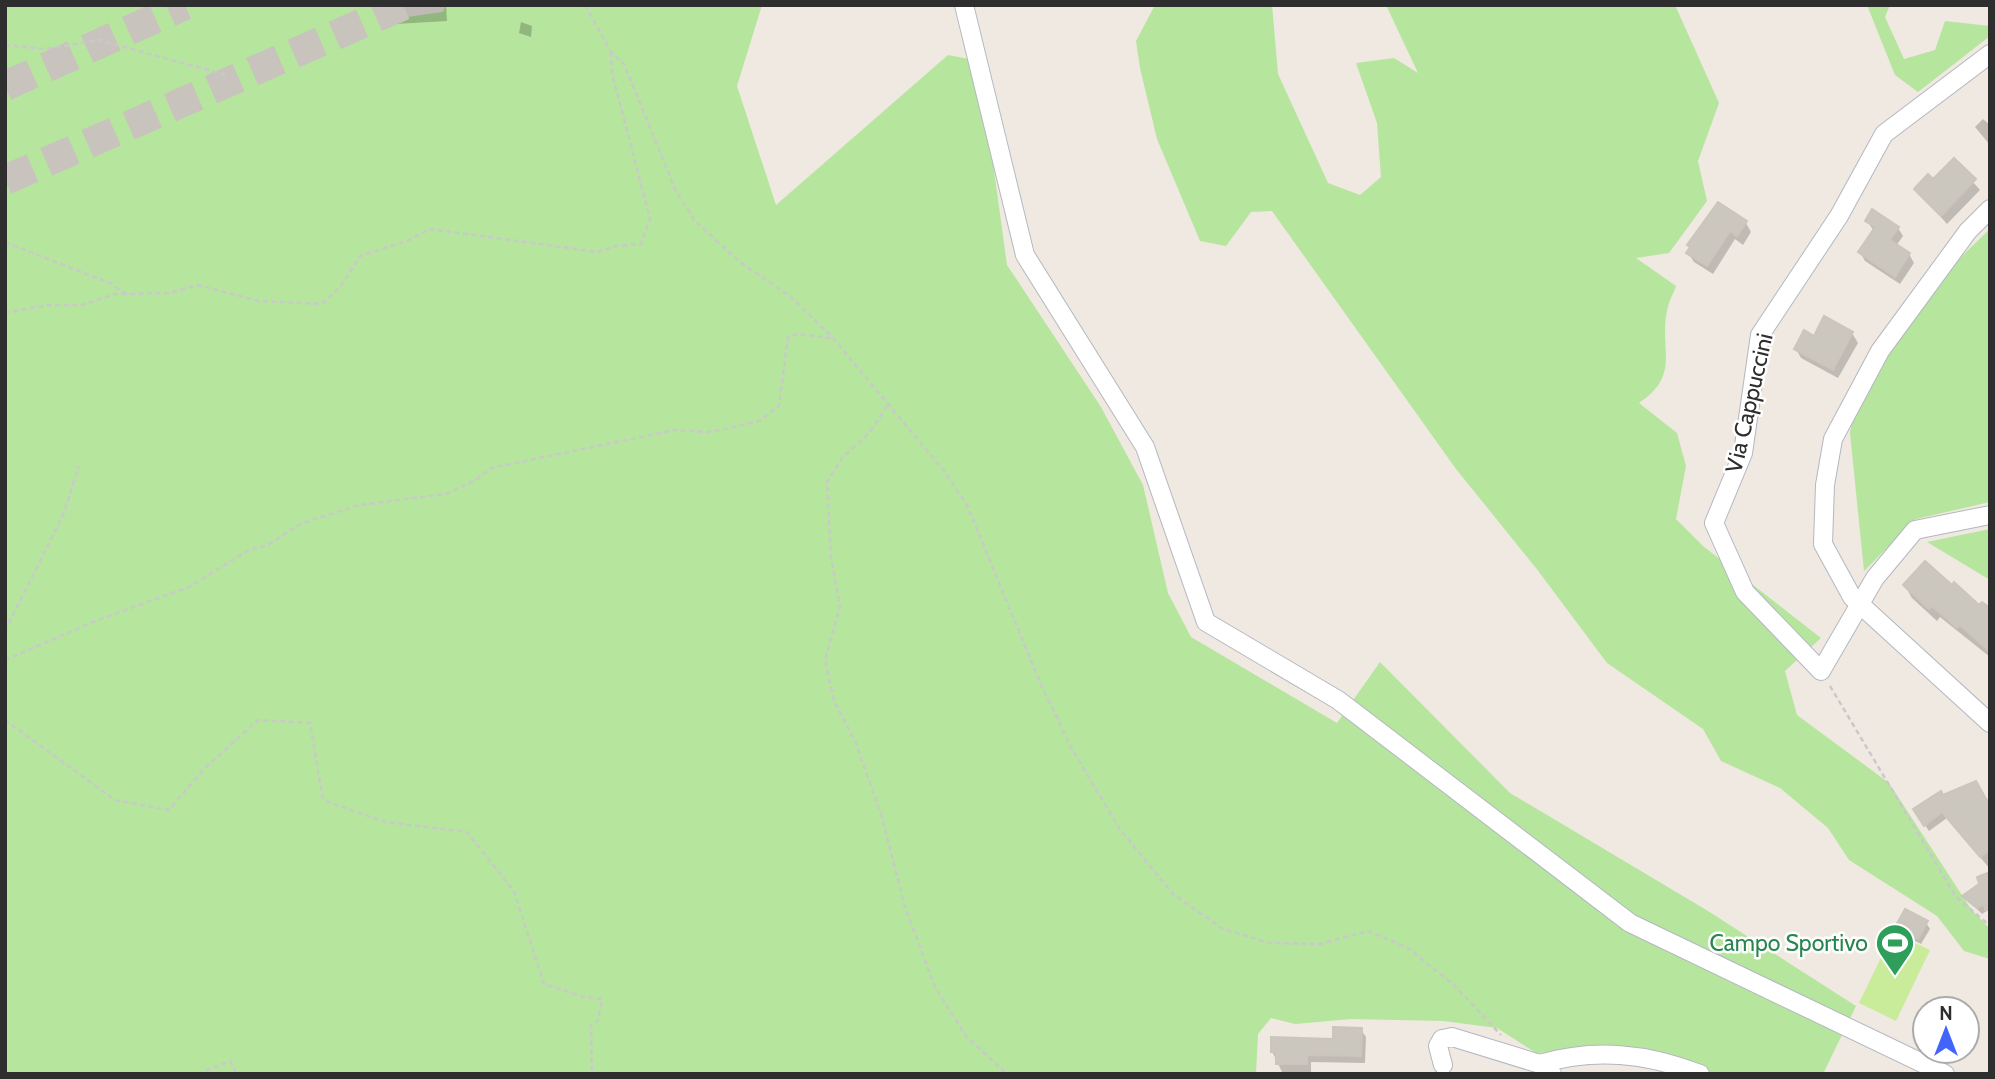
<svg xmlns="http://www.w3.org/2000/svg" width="1995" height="1079" font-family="Cabin,sans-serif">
	<rect width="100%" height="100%" fill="#efe9e1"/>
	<path fill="#b6e59e" d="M 5,5 L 385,5 L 386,20 L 443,12 L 446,5 L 762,5 L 737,86 L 776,205 L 948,55 L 979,61 L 1007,265 L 1101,407 L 1143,485 L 1168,593 L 1191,637 L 1337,723 L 1380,662 L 1510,793 L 1708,911 L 1856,1006 L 1823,1074 L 1716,1074 L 1629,1050 L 1536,1053 L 1497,1028 L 1443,1021 L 1351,1019 L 1295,1024 L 1271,1018 L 1258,1034 L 1256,1074 L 5,1074 Z
		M 1155,5 L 1272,5 L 1278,74 L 1328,183 L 1360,195 L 1381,177 L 1377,123 L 1356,63 L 1394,58 L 1418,73 L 1386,5 L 1675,5 L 1719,103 L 1698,161 L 1707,201 L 1669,253 L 1636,258 L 1676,286 C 1674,293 1669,300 1668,307 C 1657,347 1683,374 1639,403 L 1677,433 L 1686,466 L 1676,519 L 1703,546 L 1821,638 L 1785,671 L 1797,715 L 1889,783 L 1971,909 L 1990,929 L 1990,959 L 1964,951 L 1937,916 L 1849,860 L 1828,828 L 1780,788 L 1721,761 L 1703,729 L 1607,663 L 1536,568 L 1456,469 L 1272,211 L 1251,212 L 1226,246 L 1200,241 L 1157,139 L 1140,68 L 1136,41 Z
		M 1867,5 L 1890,5 L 1885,17 L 1904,59 L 1935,50 L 1945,21 L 1990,26 L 1990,36 L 1918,92 L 1895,75 Z
		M 1990,229 L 1990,502 L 1916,519 L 1864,571 L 1850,433 L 1854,411 L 1911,305 Z
		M 1990,529 L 1990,580 L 1927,542 Z"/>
	<path fill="#c9ec9a" d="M 1893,933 L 1930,950 L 1896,1021 L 1859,1003 Z"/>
	<path fill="#0003" d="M 391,5 L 446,5 L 447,21 L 396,24 L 391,15 Z
		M 521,22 L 532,26 L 531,37 L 519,33 Z
		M 1983,119 L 1990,125 L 1990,145 L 1975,127 Z
		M 1954,160 L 1980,190 L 1947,224 L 1916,189 L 1933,182 Z
		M 1867,221 L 1898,228 L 1903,236 L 1896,246 L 1909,254 L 1914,263 L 1900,284 L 1865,261 L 1860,252 L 1874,231 Z
		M 1746,223 L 1751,232 L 1743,245 L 1735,239 L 1713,274 L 1694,262 L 1688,253 Z
		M 1852,333 L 1858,343 L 1838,378 L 1801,358 L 1796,349 L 1814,338 Z
		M 1905,586 L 1990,610 L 1990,657 L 1940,617 L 1937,621 L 1912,598 Z
		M 1942,797 L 1985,801 L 1990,798 L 1990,869 L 1947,818 L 1929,831 L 1919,816 Z
		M 1981,885 L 1990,909 L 1982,914 L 1964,896 Z
		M 1926,923 L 1930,929 L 1921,944 L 1900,933 L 1897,927 Z
		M 1361,1030 L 1366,1037 L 1365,1063 L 1311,1062 L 1311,1072 L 1282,1072 L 1272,1051 L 1335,1041 Z"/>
	<path fill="#cbc7bf" stroke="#cbc5ba" stroke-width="2" d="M 1954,158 L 1976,179 L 1941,216 L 1914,189 L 1928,174 L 1933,179 Z
		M 1718,202 L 1747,221 L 1737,236 L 1730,231 L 1707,266 L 1686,253 L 1690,247 L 1687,245 Z
		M 1872,209 L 1899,227 L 1890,240 L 1910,253 L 1895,277 L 1858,252 L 1875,227 L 1865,221 Z
		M 1824,316 L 1853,332 L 1833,370 L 1794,349 L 1804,330 L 1814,336 Z
		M 1925,561 L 1952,585 L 1954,582 L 1979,605 L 1982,602 L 1990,608 L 1990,652 L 1960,625 L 1957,628 L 1932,606 L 1929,609 L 1903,585 Z
		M 1976,781 L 1990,806 L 1990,850 L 1980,857 L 1942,812 L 1924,826 L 1913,809 L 1941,791 L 1943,795 Z
		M 1990,872 L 1990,910 L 1985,910 L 1984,904 L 1977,908 L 1962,896 L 1979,884 L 1977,877 Z
		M 1905,909 L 1928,921 L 1918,939 L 1895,927 Z
		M 1333,1027 L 1362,1028 L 1361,1056 L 1307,1055 L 1307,1064 L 1276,1064 L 1276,1052 L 1271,1052 L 1271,1037 L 1333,1039 Z"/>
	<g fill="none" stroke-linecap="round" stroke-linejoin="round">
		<path stroke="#c8c4bd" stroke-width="30" stroke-dasharray="30 15" stroke-linecap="butt" d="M 5,86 L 185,5
			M 5,180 L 404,5"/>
		<g stroke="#b4b7c1" stroke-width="20">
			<path id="minor" d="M 964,5 L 1025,255 L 1145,447 L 1206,622 L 1338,700 L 1630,923 L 1945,1074
				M 1990,54 L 1884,134 L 1839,216 L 1760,335 L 1743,453 L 1714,523 L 1745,592 L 1821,671 L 1875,578 L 1915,530 L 1990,515
				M 1990,209 L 1968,231 L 1880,351 L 1833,439 L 1825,485 L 1823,544 L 1852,597 L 1990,723
				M 1540,1064 C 1595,1048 1646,1053 1700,1074
				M 1443,1065 L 1438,1046 L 1442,1039 L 1452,1037 L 1540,1064 L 1552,1074"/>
		</g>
		<path stroke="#c9c9c9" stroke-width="2.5" stroke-dasharray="5 3.5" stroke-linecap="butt" d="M 585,5 L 611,52 L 624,64 L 675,189 L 695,221 L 740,262 L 790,296 L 833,338 L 944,471 L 967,505 L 1041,685 L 1072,749 L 1119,828 L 1173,894 L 1223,929 L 1270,943 L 1320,944 L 1368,931 L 1408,948 L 1454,985 L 1501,1035
			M 5,45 L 44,49 L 99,40 L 226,75
			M 5,242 L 112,284 L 125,294
			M 5,313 L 48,305 L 82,305 L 115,294 L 169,293 L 198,285 L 259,301 L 322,304 L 341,286 L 360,256 L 407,241 L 430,229 L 598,252 L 616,246 L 641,244 L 650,219 L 612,73 L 611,52
			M 887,406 L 870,432 L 843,457 L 827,482 L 831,557 L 840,607 L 825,660 L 834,701 L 855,741 L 882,817 L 904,904 L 935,987 L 966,1036 L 1007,1074
			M 5,631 L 63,515 L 79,466
			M 5,660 L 93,622 L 191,586 L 250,549 L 266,546 L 300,524 L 359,505 L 446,494 L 476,480 L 491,468 L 675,430 L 708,432 L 725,429 L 759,421 L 779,406 L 788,337 L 798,334 L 831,338
			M 1830,686 L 1956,897 L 1990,926
			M 5,720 L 115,800 L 169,810 L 204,769 L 258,720 L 310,723 L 323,800 L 385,822 L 467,832 L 514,891 L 544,984 L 584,997 L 602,999 L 598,1021 L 591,1025 L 592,1074
			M 198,1074 L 230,1061 L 237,1074"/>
		<use href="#minor" stroke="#fff" stroke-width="18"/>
	</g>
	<defs>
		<g id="stadium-pin" transform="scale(2.0125)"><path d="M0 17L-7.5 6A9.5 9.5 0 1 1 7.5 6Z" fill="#2e9e5b" stroke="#fff"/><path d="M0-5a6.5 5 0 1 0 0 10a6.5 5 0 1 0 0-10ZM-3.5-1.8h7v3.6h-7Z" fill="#fff"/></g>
	</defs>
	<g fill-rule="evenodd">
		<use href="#stadium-pin" x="1895" y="943"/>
	</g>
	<g text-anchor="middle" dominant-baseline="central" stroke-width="5" stroke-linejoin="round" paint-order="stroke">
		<g font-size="23" fill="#2e2e2e" stroke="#fff">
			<text transform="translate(1749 403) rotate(-77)">Via Cappuccini</text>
		</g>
		<g font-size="23" fill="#27864d" stroke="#fff" text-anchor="end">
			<text x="1868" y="943">Campo Sportivo</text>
		</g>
	</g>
	<rect width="1995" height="1079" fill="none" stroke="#2e2e2e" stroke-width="14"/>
	<g transform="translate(1946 1030)"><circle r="33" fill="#ffffff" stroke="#ababab" stroke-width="2"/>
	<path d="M0-5L12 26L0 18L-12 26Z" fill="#4264fb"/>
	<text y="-10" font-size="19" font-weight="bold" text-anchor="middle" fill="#2e2e2e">N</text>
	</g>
</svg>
